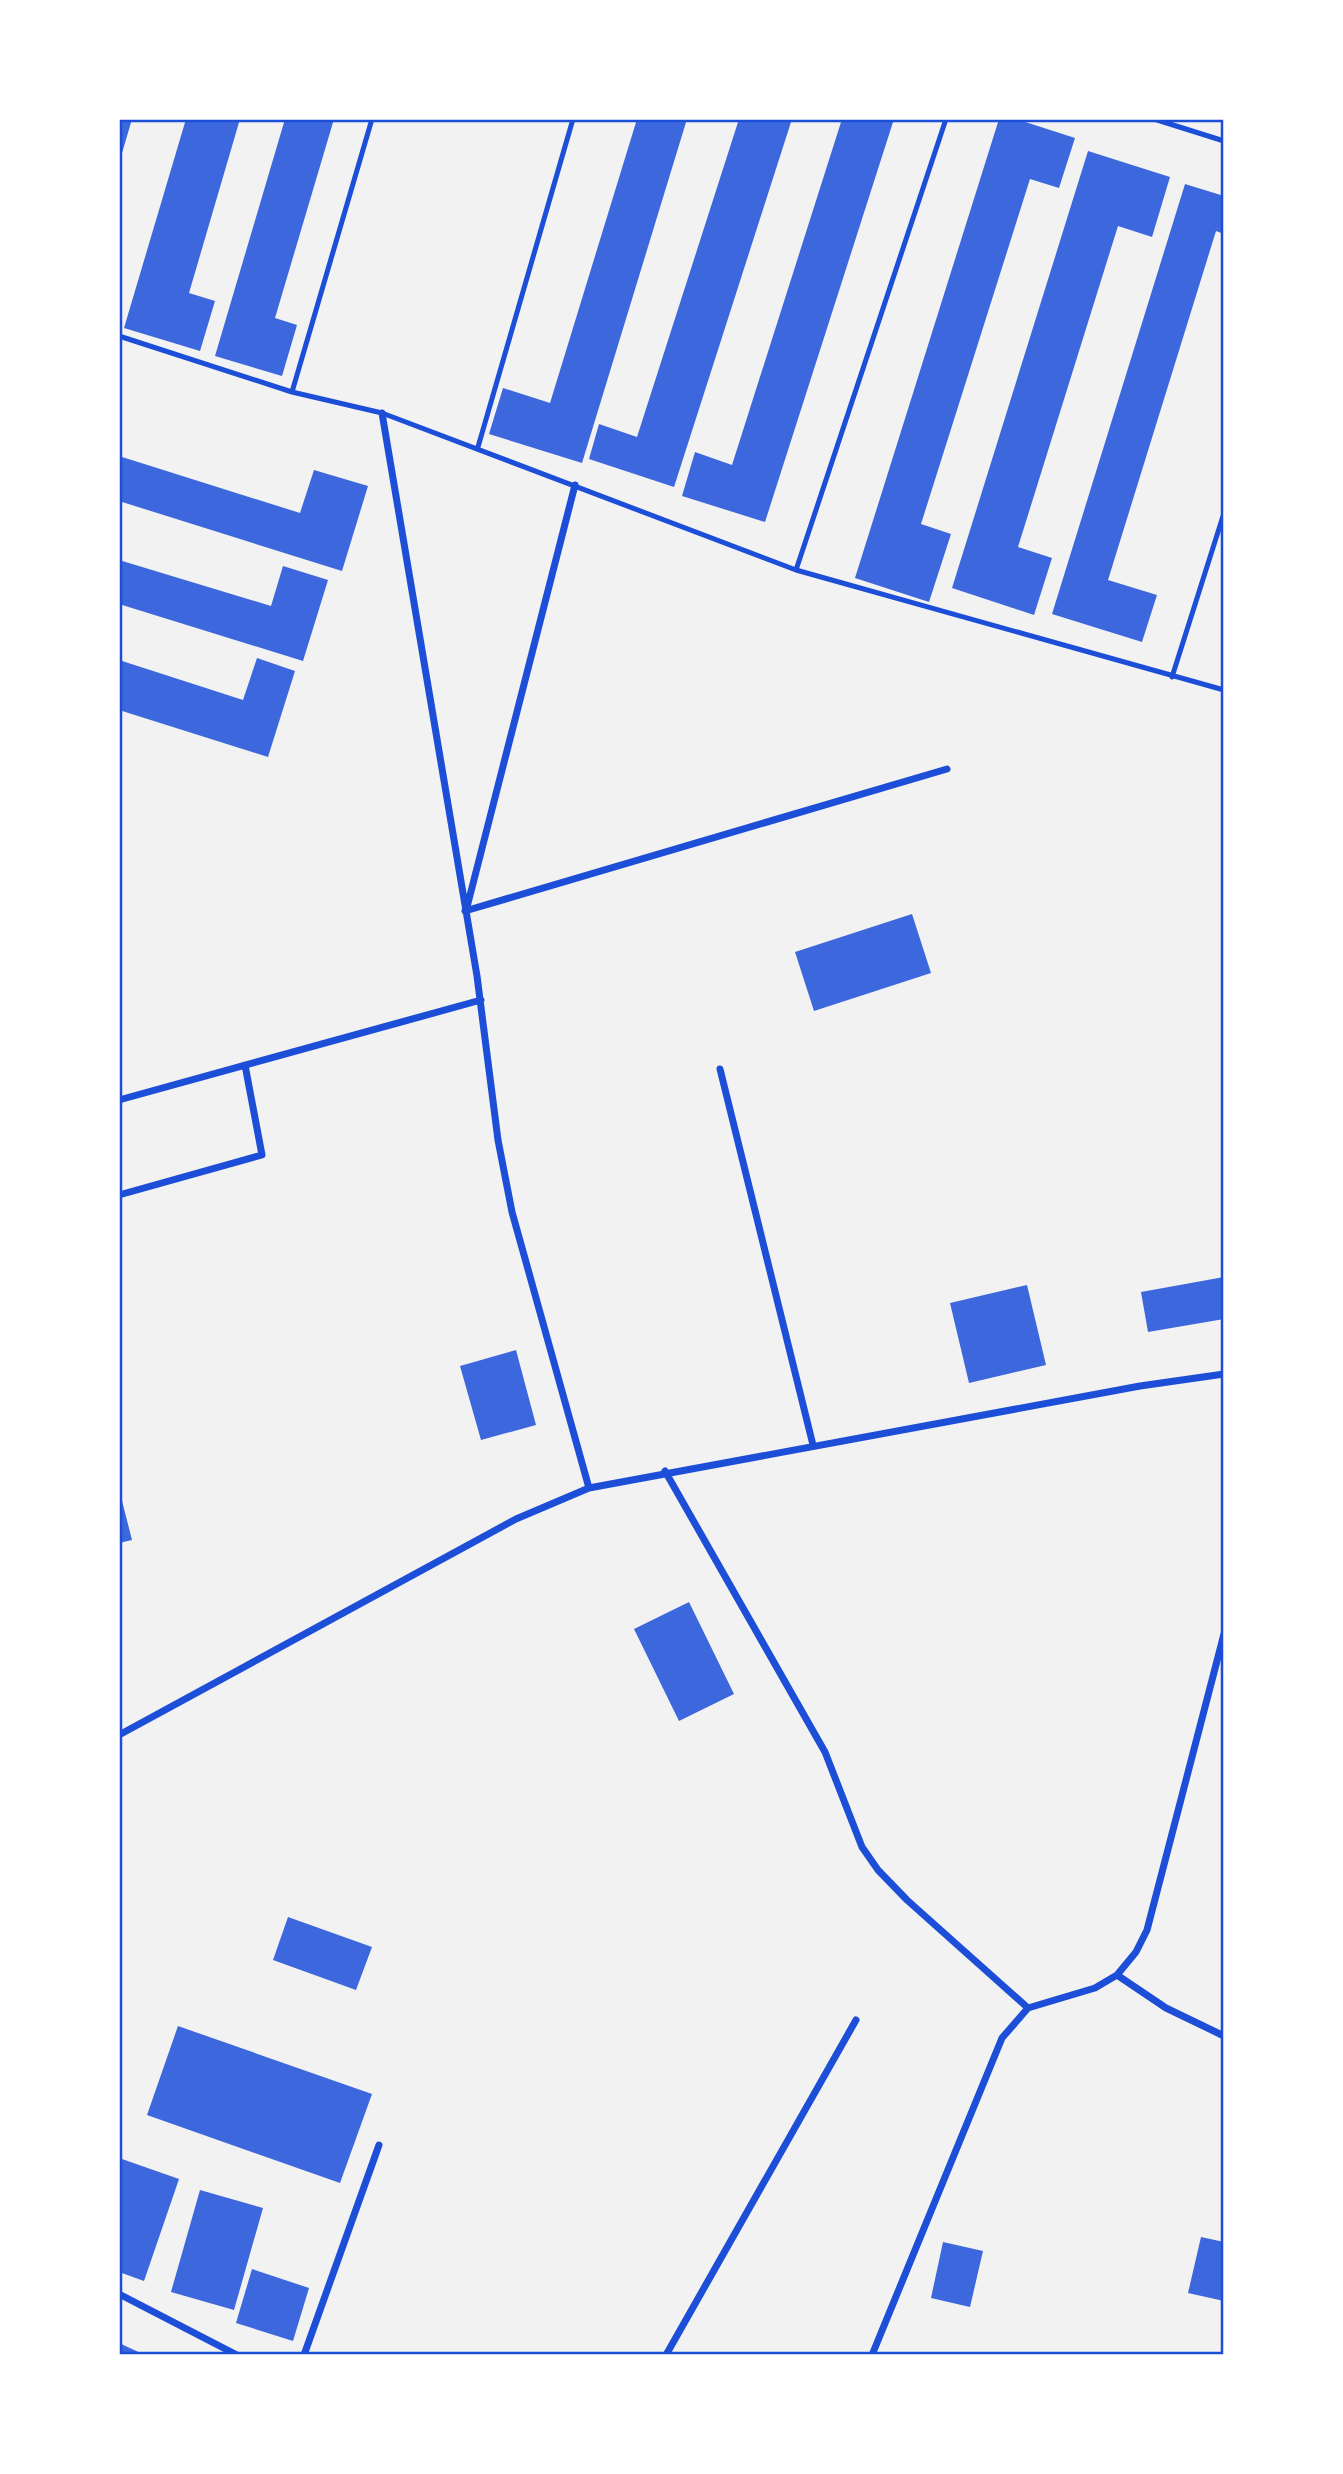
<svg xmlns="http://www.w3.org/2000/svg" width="1343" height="2474" font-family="'DejaVu Sans',sans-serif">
	<rect width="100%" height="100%" fill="#f2f2f2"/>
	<path fill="#3d67dc" d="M 119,119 L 132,119 L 120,160 L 119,160 Z
		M 186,119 L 240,119 L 189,293 L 215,301 L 200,351 L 124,328 Z
		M 285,119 L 334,119 L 275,318 L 297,325 L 282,376 L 215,356 Z
		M 637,119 L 687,119 L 582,463 L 489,434 L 503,388 L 550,403 Z
		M 739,119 L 792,119 L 674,487 L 589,459 L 599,424 L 637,437 Z
		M 842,119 L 894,119 L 765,522 L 682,496 L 695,452 L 732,465 Z
		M 999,119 L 1016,119 L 1075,138 L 1059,188 L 1030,179 L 921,524 L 951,534 L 929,602 L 855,578 Z
		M 1088,151 L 1170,177 L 1152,237 L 1118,226 L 1018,547 L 1052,558 L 1034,615 L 952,588 Z
		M 1185,184 L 1224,196 L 1224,234 L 1216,231 L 1108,580 L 1157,595 L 1142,642 L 1052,614 Z
		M 119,456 L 300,513 L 314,470 L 368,486 L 342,571 L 119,501 Z
		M 119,560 L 271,606 L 283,566 L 328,580 L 303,661 L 119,604 Z
		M 257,658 L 295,671 L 268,757 L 119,710 L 119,660 L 243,700 Z
		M 912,914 L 931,973 L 814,1011 L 795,952 Z
		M 1224,1277 L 1224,1319 L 1148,1332 L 1141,1292 Z
		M 1027,1285 L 1046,1365 L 969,1383 L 950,1303 Z
		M 516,1350 L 536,1425 L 481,1440 L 460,1366 Z
		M 119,1489 L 132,1540 L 119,1543 Z
		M 689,1602 L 734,1694 L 679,1721 L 634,1629 Z
		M 288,1917 L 372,1947 L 356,1990 L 273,1960 Z
		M 178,2026 L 372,2094 L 340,2183 L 147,2115 Z
		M 122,2159 L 179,2179 L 144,2281 L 119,2272 L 119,2168 Z
		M 200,2190 L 263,2208 L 234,2310 L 171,2292 Z
		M 1201,2237 L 1224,2242 L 1224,2301 L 1188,2293 Z
		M 943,2242 L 983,2251 L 970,2307 L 931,2298 Z
		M 252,2269 L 309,2288 L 293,2341 L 236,2323 Z
		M 119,2343 L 145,2355 L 119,2355 Z"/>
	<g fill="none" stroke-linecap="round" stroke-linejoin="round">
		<path stroke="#1d4ed8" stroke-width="5" d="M 1154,119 L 1224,141
			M 119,336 L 292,392 L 382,413 L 796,570 L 1224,690
			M 292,392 L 372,119
			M 478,447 L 573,119
			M 796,570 L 946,119
			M 1172,677 L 1224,513"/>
		<path stroke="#1d4ed8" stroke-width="7" d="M 382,413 L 477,976 L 498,1140 L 512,1212 L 589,1488
			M 467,907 L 575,485
			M 465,911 L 947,769
			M 720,1069 L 813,1445
			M 119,1100 L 481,1000
			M 119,1195 L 262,1155 L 245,1065
			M 665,1471 L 825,1752 L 862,1847 L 878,1870 L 907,1900 L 1028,2008
			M 119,1735 L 516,1519 L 589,1488 L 1140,1386 L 1224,1374
			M 1117,1975 L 1166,2008 L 1224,2036
			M 119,2294 L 237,2355
			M 304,2355 L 379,2145
			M 666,2355 L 856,2020
			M 872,2355 L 1002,2038 L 1028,2008 L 1095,1988 L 1117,1975 L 1136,1952 L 1147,1930 L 1224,1634"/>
	</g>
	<rect width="1343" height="2474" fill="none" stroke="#ffffff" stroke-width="242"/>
	<rect x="121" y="121" width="1101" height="2232" fill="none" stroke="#1d4ed8" stroke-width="2.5"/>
</svg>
